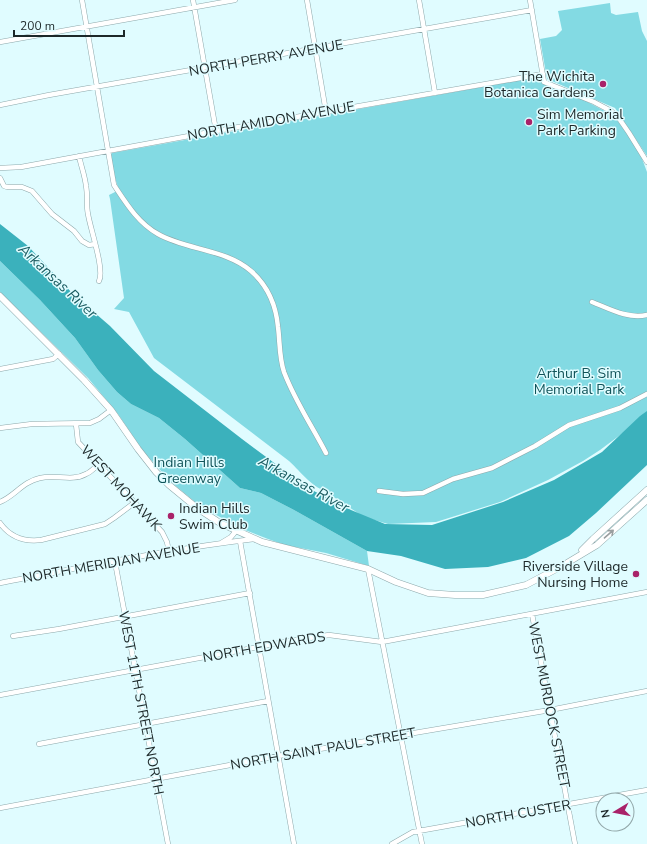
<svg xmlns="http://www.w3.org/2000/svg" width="647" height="844" font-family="'Nunito Sans',sans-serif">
	<rect width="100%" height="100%" fill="#e0fcff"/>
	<path fill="#83dae3" d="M 610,3 L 611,13 L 616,15 L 638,12 L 642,31 L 647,41 L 647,156 L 615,108 L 547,79 L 540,39 L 556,36 L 562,30 L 558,11 Z
		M 533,78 L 563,92 L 567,91 L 614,116 L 630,138 L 641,156 L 647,172 L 647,415 L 600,450 L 583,461 L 548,480 L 500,502 L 436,522 L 388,524 L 364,517 L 329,494 L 329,492 C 312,488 302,473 289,461 L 154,358 L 129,312 L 114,309 L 124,298 L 110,199 L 109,195 L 119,190 L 115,178 L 111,155 L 112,153 Z
		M 0,261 L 40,300 L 75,338 L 98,370 L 117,392 L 131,404 L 159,418 L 185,439 L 240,488 L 261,493 L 294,510 L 367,551 L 369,566 L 326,553 L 285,545 L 268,539 L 240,528 L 200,506 L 171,482 L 143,451 L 118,414 L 88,378 L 0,292 Z"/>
	<path fill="#3bb1bc" d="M 0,224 L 28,246 L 73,294 L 110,326 L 154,371 L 242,439 L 308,488 L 351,510 L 385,524 L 432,525 L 503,502 L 554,480 L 602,452 L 640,416 L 647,411 L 647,465 L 596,513 L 569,536 L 526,558 L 488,567 L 445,569 L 401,556 L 367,551 L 294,510 L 261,493 L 240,488 L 185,439 L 159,418 L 131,404 L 117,392 L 98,370 L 75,338 L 40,300 L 0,261 Z"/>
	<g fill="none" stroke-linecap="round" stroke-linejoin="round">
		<g stroke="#8da8ab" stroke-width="5.5">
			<path id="minor" d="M 82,0 L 114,185 C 126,203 138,223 158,234 C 186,250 226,249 251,271 C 267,285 276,305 278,327 C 280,342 279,357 284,372 C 295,401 312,426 326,453
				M 193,0 L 216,131
				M 307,0 L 326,112
				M 419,0 L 435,93
				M 530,0 L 544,82 L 594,102 L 611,111 L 618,117 L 629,133 L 647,162
				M 0,42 L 235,0
				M 0,105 L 49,95 L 532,10
				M 79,156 C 81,166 85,176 86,186 C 88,196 86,205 88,214 C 90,228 105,270 99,281
				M 0,168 L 21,167 L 216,131 L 543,74
				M 0,178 L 4,186 L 7,187 L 22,187 L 32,191 L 52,214 L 74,231 L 82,241 L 89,245 L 95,244
				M 592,302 C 610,309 627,319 647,315
				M 0,369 L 53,359 L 59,354
				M 76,424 L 78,442 L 162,532 L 167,542 L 169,552
				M 0,428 L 32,424 L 90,423 L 99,419 L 111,410
				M 379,491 L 403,494 L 423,493 L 453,479 L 492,468 L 535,446 L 569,425 L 620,408 L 647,394
				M 0,502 C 15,496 22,482 40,478 C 55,474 72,482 86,474 C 91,472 94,468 98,465
				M 0,523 C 10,537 24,542 41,540 L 105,524 L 114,518 L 134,503
				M 240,541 L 294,844
				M 221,543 L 231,537 L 236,531
				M 115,562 L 168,844
				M 368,569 L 422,844
				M 0,583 C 84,567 169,549 254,539
				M 532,614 L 575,844
				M 13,636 L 59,629 L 250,593
				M 0,695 L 296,640 L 329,635 L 382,642 L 647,592
				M 39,744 L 268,701
				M 0,808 L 278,756 L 550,710 L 647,691
				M 392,844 L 413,832 L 647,790"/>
		</g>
		<g stroke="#8da8ab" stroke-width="7">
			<path id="major" d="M 0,296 L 84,380 L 111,410 L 138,449 L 156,472 L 169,485 L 197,508 L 220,523 L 262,542 L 368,569 L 396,582 L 428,593 L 455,595 L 483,595 L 526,585 L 562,566 L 597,545 L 647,500
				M 582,550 L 593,539 L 647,490"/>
		</g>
		<use href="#minor" stroke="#fff" stroke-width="4.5"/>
		<use href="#major" stroke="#fff" stroke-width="6"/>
	</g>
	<defs><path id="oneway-shaft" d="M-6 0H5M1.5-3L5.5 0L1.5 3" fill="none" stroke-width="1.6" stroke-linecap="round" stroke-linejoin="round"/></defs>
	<use stroke="#999e9f" href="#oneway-shaft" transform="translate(609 534) rotate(-41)"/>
	<g fill="#a92269" stroke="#e0fcff" stroke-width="1.5">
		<circle cx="603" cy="84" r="4"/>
		<circle cx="529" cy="122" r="4"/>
		<circle cx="171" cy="516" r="4"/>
		<circle cx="636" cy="574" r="4"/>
	</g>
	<g text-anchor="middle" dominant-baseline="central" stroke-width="3" stroke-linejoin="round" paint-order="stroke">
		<g font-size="14" fill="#1d2829" stroke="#e0fcff">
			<text transform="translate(266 58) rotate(-10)">NORTH PERRY AVENUE</text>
			<text transform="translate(271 121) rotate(-10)">NORTH AMIDON AVENUE</text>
			<text transform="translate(121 488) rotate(47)">WEST MOHAWK</text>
			<text transform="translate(111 563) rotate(-10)">NORTH MERIDIAN AVENUE</text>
			<text transform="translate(264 647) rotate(-10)">NORTH EDWARDS</text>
			<text transform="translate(141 703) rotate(79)">WEST 11TH STREET NORTH</text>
			<text transform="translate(549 705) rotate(79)">WEST MURDOCK STREET</text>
			<text transform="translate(323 749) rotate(-10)">NORTH SAINT PAUL STREET</text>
			<text transform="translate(518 814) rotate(-10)">NORTH CUSTER</text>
		</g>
		<g font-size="14" fill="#1d2829" stroke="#e0fcff" text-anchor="end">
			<text x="595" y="76">The Wichita<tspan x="595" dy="16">Botanica Gardens</tspan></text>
			<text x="537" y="114" text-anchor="start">Sim Memorial<tspan x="537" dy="16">Park Parking</tspan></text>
			<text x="179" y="508" text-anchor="start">Indian Hills<tspan x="179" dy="16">Swim Club</tspan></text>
			<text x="628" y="566">Riverside Village<tspan x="628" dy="16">Nursing Home</tspan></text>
		</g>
		<g font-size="14" fill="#0f5359" stroke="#e0fcff">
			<text x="579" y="373">Arthur B. Sim<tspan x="579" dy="16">Memorial Park</tspan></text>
			<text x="189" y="462">Indian Hills<tspan x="189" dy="16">Greenway</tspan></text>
		</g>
		<g font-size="15" font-style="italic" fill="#1b5c61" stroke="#e0fcff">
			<text transform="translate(58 281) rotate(43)">Arkansas River</text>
			<text transform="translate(304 484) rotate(29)">Arkansas River</text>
		</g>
	</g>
	<g transform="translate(615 812) rotate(260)"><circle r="19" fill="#e0fcff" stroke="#92a7a9"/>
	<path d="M0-3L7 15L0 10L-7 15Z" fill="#a92269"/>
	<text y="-6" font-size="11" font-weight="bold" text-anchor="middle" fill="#1d2829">N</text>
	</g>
	<path d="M14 30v6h110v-6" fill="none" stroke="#1d2829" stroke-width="2"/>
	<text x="20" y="30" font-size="12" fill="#1d2829" stroke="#e0fcff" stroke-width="3" paint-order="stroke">200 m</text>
</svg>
